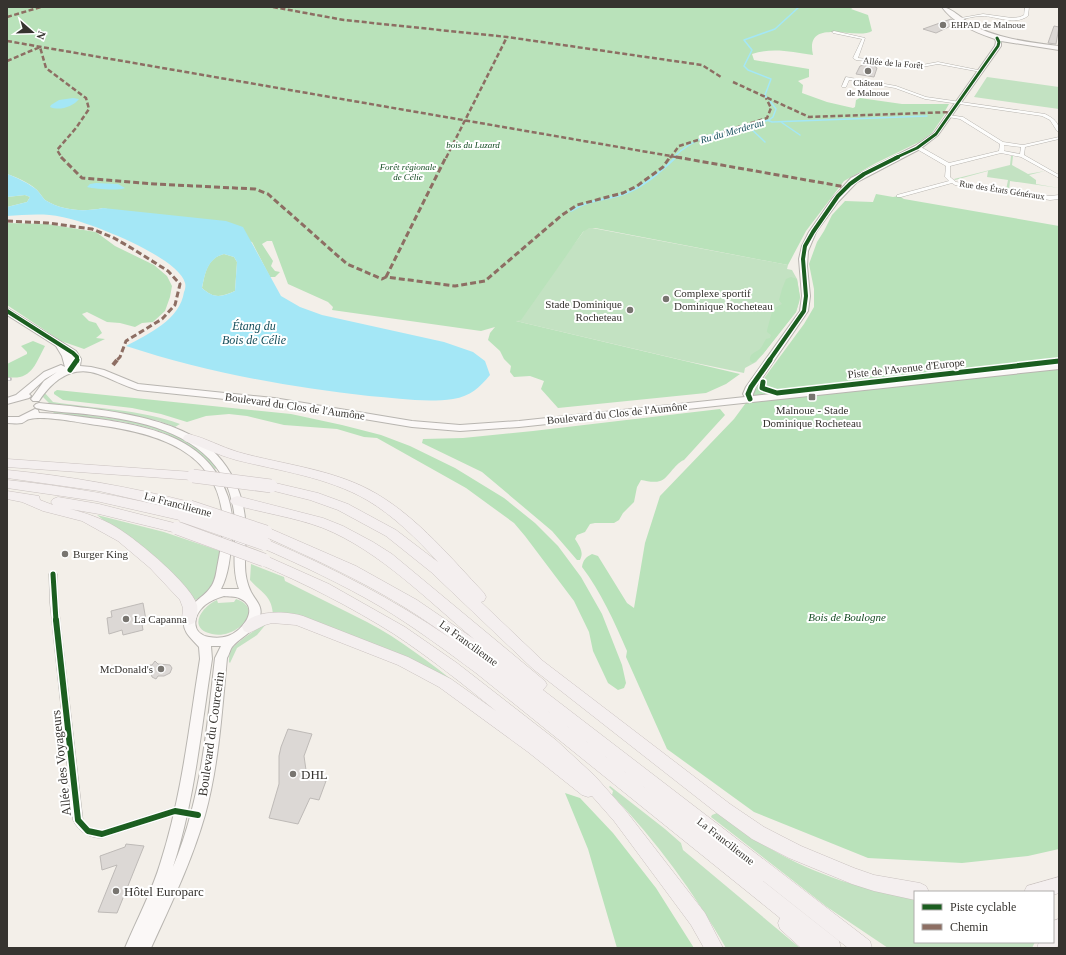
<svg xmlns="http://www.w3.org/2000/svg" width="1066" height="955" font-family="Georgia,serif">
	<rect width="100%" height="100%" fill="#f3efe9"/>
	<path fill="#c3e2c2" d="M 987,77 L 1059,87 L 1059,109 L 974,97 Z
		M 1011,156 L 1013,156 L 1012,165 L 1028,174 L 1045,171 L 1029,175 L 1036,180 L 1036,184 L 1059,188 L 1010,181 L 1009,190 L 1006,190 L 1008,180 L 987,177 L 988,171 L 955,180 L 954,179 L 1010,165 Z
		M 587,227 L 788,265 L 787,269 L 792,270 L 797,279 L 800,297 L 799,302 L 796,312 L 763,354 L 756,362 L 745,368 L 744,373 L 686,361 L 516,321 Z
		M 44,392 L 53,402 C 96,409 139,409 180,424 L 175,427 L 159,421 L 123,413 L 50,404 L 43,397 Z
		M 55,411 L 126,420 L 155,427 L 193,443 L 219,467 L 215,469 C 176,421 109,420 53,413 Z
		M 97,515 L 164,532 L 220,551 C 216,572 216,591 195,600 L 177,579 Z
		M 251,564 L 284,577 L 285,581 C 312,595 340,608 367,622 C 400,639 431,664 460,686 L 273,615 C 272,595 261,593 250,580 Z
		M 236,599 C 267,609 235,640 212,634 C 187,629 201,607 217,600 L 218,603 L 234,602 Z
		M 267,623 L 257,635 L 237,648 L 230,663 L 229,662 C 229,658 229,654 231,650 C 234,644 260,626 267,623 Z
		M 610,786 L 665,829 L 681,843 L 683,850 L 800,948 L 726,948 C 694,893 656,840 612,795 L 613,791 L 609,787 Z
		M 717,813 C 735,826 752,838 771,849 C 815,875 865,890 915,899 L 915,942 L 1035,942 L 1032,948 L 888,948 L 827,907 L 711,817 L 712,815 Z"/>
	<path fill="#b9e2ba" d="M 7,7 L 854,7 L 851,9 L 868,15 L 872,31 C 857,41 804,16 813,55 C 791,52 774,47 752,54 L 754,60 L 809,69 L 809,77 L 798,81 L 803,85 L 802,93 L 827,102 L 853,108 L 855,107 L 856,100 L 860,98 L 902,104 L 949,104 L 945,111 L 947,111 L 932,133 L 919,142 L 876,163 L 844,181 L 806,231 L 788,265 L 595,228 L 589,228 L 583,232 L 521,320 L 516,321 L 740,374 L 726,384 L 706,393 L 558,408 L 541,389 L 544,381 L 530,376 L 514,377 L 510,372 L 511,366 L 504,359 L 500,351 L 488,340 L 490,333 L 495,327 L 481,331 L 332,310 L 333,307 L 328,302 L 288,284 L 272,241 L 267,241 L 262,244 L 273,261 L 271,266 L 275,271 L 280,272 L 275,277 L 270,277 L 252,242 L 103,208 C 84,212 63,211 45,200 C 42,197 40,193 37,190 C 30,183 16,177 7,174 Z
		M 876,194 L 893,197 L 899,196 L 904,199 L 1059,226 L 1059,849 L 1028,856 L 962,863 L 868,858 L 754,812 L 667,749 L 626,657 L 627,651 C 614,621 601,592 582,567 C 583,560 586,557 592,554 L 598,556 L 627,603 L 634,608 L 645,543 L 660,496 L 734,419 L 804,324 L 814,307 L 814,289 L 809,264 L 817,242 L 824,231 L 832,215 L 845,201 L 873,202 Z
		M 25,195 L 30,197 L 27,202 L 7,207 L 7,197 Z
		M 7,223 L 47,224 L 96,232 L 115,246 L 154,265 L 167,276 L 172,286 L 170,297 L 165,311 L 153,322 L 142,323 L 135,327 L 120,323 L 107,322 L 87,312 L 82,314 L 89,321 L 96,323 L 102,333 L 96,338 L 105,339 L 84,349 L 61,341 L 7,305 Z
		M 224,254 L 234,257 L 237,262 L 235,291 C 221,297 214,299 202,288 C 205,273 207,258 224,254 Z
		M 791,277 L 797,279 L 800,297 L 799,302 L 796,312 L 763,354 L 753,363 L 750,361 C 749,353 755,353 760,349 C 762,347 764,342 766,339 L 770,338 L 771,335 L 767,332 C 767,330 772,311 773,310 C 775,307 779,306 782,304 L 779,300 L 782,289 L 786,279 Z
		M 33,341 L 45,346 C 35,365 31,381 7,377 L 7,364 L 27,354 L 27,352 L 21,346 Z
		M 57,390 L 291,414 L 342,425 L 381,435 L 410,446 L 455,468 L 504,498 L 535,523 L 558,546 L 581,577 L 602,614 L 622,665 L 626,683 L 624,688 L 618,690 L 608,683 L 593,651 L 589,632 L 574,601 L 525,536 L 514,523 L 466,488 L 377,438 L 364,437 L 337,429 L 284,425 L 247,416 L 229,414 L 206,416 L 187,422 L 161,414 L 132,408 L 63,400 L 54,394 L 54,392 Z
		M 720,409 L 725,415 L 684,460 C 674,464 668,479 660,481 C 654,483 647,481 641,480 L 637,487 L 634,502 L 623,513 L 619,520 L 614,523 L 595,523 L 590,524 L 585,532 L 577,535 L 575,539 C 580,547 584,552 580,560 L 577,560 L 552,531 L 482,472 L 422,443 L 423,439 L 463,438 L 533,431 Z
		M 565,793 L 580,798 L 613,833 L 656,888 L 694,948 L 617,948 L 588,849 Z"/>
	<path fill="#a4e7f6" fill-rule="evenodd" d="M 73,98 L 79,99 C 73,107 59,111 50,107 L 51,105 L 59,100 Z
		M 7,174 C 16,177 30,184 37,190 C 40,193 42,197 45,200 C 63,211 84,212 103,208 L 226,221 L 243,227 L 281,296 L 300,307 L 322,315 L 444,342 L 473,352 L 485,361 L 490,375 C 479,388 471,396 453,399 C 425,403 397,398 369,396 C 287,387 205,372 126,346 C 148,334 180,320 184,292 C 185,290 186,286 185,283 C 179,257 87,221 62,217 C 44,213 25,215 7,216 L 7,207 L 27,202 L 30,197 L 25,195 L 7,197 ZM 224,254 L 234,257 L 237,262 L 235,291 C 222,297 214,299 202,288 C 205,273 208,258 224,254 Z
		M 96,183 L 118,184 L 125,188 C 119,191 94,189 87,187 L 90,184 Z"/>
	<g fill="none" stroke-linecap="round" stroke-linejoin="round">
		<path stroke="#a4e7f6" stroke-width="1.5" d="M 767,98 L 765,95 L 771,79 L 748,70 L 744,66 L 752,50 L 744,40 L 775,29 L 799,7
			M 767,120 L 772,122 L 927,116
			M 781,122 L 800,135
			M 748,126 L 765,142
			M 675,156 C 699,132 737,129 769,120 L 773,117 L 776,109 L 770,101"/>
		<path stroke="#a4e7f6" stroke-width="2" d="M 571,211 C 587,200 606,200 624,194 C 643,187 659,173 674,159"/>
	</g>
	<path fill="#dcd8d5" stroke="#bebab7" d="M 951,19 L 957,23 L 936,33 L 923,29 Z
		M 1054,26 L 1059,27 L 1056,44 L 1048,43 Z
		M 867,64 L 873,65 L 877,68 L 874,77 L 856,74 L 860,66 Z
		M 143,603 L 146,620 L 144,620 L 144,623 L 142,624 L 143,630 L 123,635 L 122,630 L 109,634 L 107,618 L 112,617 L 111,611 Z
		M 155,661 L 158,664 L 170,665 L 172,668 L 170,673 L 164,676 L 158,676 L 156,679 L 152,677 L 149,665 L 152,665 Z
		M 288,729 L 312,734 L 304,756 L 307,777 L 326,781 L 319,800 L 310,798 L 298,824 L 269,818 L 279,784 L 279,756 L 281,747 Z
		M 126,844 L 144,846 L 117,913 L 98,912 L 117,865 L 102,870 L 100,856 L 125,847 Z"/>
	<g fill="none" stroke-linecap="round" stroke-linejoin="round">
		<g stroke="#b8b5b0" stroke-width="1">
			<path id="street" d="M 1025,7 L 1029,7 L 1028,16 C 1014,26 997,16 982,16 C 974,16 965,19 957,20 L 955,19 L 983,14 L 1012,18 L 1020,17 L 1024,15 Z
				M 834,31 L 865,38 L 858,58 L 922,65 L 938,62 L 983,71 L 981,72 L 938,64 L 922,67 L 856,60 L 853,58 L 862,39 L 833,33 L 832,32 Z
				M 846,77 L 896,86 L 926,97 L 1045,114 C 1053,118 1059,122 1059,131 L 1057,131 L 1050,120 L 1042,116 L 925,99 L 895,88 L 849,80 L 846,87 L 842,87 L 842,86 Z
				M 948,115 L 963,117 L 1003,142 L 1023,145 L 1059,137 L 1059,139 L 1025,147 L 1024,155 L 1059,175 L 1059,178 L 1021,157 L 1001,153 L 950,166 L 950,177 L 956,182 L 1050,196 L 1059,195 L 1059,199 L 1050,200 L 955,185 L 952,183 L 901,197 L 897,197 L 897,195 L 949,181 L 945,177 L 946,166 L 915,148 L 915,146 L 919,146 L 949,163 L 999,151 L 1000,144 L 960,119 L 948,117 ZM 1004,145 L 1021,147 L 1020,154 L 1004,151 Z
				M 53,571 L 56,572 L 57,574 L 58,603 L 83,821 L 91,828 L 102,830 L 175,807 L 201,812 L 203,815 L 201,818 L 198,819 L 175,815 L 102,838 C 89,838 79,832 73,820 L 50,603 L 49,574 L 50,572 Z"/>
		</g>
		<g stroke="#b8b5b0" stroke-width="2">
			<path id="secondary" d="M 942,7 C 950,7 963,19 970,24 C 998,39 1028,42 1059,46 L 1059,50 L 1001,41 L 1001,46 L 938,135 L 920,149 L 857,182 L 838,202 L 816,232 L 808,251 L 807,266 L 810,296 L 808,311 L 756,387 L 753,394 L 753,396 L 1059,363 L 1059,369 L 519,427 L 460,431 L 412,427 L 274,404 L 138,390 C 124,386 112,379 98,374 C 72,365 53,380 39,401 L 33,401 L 31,399 L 44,381 L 57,372 L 45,379 L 29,394 L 31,396 L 29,398 L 7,404 L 7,398 L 16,395 L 44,372 L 61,365 L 65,367 L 62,356 L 56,346 L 7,315 L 7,308 L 76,351 L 81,359 L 80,366 L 91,367 L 104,370 L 138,384 L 274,398 L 412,421 L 460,425 L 519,421 L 745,397 L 743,394 L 746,387 L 800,311 L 802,296 L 799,259 L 802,246 L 809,232 L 832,199 L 851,178 L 915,146 L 934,133 L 995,46 L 996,42 L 995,39 C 977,33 953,23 942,7 Z
				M 39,403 C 89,408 174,414 212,450 C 227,464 237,482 242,502 C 248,523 245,544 245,565 C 245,574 247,584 251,592 C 255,600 263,606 260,616 C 256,632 241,636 232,647 C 230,650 229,655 227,658 C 222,710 219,764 205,815 C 192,861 171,904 151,948 L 125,948 C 137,919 152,892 161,861 C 182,795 189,727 200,659 L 199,647 C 192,639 182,632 184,620 C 187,604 202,599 210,588 C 215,582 216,574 217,568 C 220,553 223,537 223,522 C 220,450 156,433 97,425 C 81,423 45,415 30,419 C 27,419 25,422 22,423 C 17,424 12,423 7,423 L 7,417 L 19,417 L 35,409 L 38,410 L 39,413 C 59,413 79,417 99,419 C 153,427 209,439 228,497 C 232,511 234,525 232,539 C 230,555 229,574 221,589 L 239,589 C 229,562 240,531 232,502 C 230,493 226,481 221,474 C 195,432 139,420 93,415 C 74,412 54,413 36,408 L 34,406 L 36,404 ZM 224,596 C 229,597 235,596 239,598 C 261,607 243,631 228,636 C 222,638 215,638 209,637 C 191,634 192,616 205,605 C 210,601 217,598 224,596 ZM 211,646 L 221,646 L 215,658 C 207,729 201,800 173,867 C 195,799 201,729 212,659 Z"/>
		</g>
		<g stroke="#cac2c0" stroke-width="1">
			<path id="highway" d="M 189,434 C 206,438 221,447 238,452 C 284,465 335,469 377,494 C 419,519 451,558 484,593 L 486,597 L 484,601 L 481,602 L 543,661 L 730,804 L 764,827 L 801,846 L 854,868 L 874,875 L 920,883 L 926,886 L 929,892 L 915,892 L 915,900 L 874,891 L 852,884 L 789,858 L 752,839 L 718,814 L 533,669 L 431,572 L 386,536 L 338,510 L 310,500 L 266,489 L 264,486 L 266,483 L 271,482 L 318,493 L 348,504 L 396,530 L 438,562 C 417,539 394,516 367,500 C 327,477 280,471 236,460 C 218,455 202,447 185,441 L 183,438 L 185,435 Z
				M 7,459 L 193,472 L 198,473 L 199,476 L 198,479 L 193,480 L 7,467 Z
				M 7,470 C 69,476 130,487 190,502 L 195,504 L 197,507 L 195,510 L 190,512 L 99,491 L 7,478 Z
				M 7,480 C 67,486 126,497 184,511 L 189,513 L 191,516 L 189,519 L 184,521 L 96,501 L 7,488 Z
				M 7,491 L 39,496 L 40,500 L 53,505 L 51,502 L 53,499 L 58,497 L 99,504 L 182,525 L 184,528 L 182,531 L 177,533 L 99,514 L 70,509 C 86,513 101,518 116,527 C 135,538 191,584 197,605 C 198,611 197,618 194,623 L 189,625 L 184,623 L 182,619 L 183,608 L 180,600 L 150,568 L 118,541 L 82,521 L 43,511 L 22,502 L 7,499 Z
				M 237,496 L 323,518 L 343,526 L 373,542 L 392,554 L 545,681 L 547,685 L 543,690 L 870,941 L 872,948 L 848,948 L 530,697 L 839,941 L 841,948 L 801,948 L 780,929 L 778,923 L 780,918 L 476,673 C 445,650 414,627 381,607 C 342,584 301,565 260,547 L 258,544 L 260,541 L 265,539 L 270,541 C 333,568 393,599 450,638 C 391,594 328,565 261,535 L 259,532 L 261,529 L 266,527 L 271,529 L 356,566 L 417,600 L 474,639 C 428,601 380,551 323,528 C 294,517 262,513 232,504 L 230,501 L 232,498 Z
				M 264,555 L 329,584 L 405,627 L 457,663 L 556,740 L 595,776 L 626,811 L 705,913 L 723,948 L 704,948 L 691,925 L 614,821 L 592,796 L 588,797 L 582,795 L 528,752 L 439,687 L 398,665 L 296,625 L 272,623 L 265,625 L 249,633 L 244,631 L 242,627 C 251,609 286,611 303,616 L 408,657 L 451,679 L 496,711 C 463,684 430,658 394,634 C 351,607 306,584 259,564 L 257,560 L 259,556 Z
				M 1059,877 L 1059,893 L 1053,895 L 1053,892 L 1024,892 L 1027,886 Z
				M 1059,919 L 1059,944 L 1056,948 L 1037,948 L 1039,942 L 1053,942 L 1053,921 Z"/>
		</g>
		<use href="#street" fill="#fdfdfc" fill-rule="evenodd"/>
		<use href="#secondary" fill="#fbf8f7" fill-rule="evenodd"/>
		<use href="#highway" fill="#f4efef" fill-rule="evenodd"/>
		<g stroke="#c6c4c3" stroke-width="4">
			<path id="rail" d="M 7,379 L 10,379"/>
		</g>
		<use href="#rail" stroke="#fff" stroke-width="2.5" stroke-dasharray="8" stroke-linecap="butt"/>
		<g stroke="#cac2c0" stroke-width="14" stroke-linecap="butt">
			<path id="highway-bridge" d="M 193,476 L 271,486
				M 190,507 L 266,532
				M 184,516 L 265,544
				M 177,528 L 264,560"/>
		</g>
		<use href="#highway-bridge" stroke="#f4efef" stroke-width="13"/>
		<path stroke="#8d6e63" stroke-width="2.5" stroke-dasharray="5 2.5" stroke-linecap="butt" d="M 273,7 L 344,20 L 507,37 L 702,65 L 721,77
			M 7,17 L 41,7
			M 7,41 L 682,158
			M 7,61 L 40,47 L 46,68 L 86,98 L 89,109 L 76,128 L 57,150 L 62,158
			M 733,82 L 809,117 L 952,112
			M 446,158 L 507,37
			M 670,158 L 679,146 L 767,118 L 771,108 L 766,98"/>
		<path stroke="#8d6e63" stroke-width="3" stroke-dasharray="6 3" stroke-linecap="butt" d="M 61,157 L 82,178 L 155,184 L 255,189 L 268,194 L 347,264 L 382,279 L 386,277 L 455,286 L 485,281 L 562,215 L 577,205 L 623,193 L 637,186 L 663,167 L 670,157
			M 676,157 L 846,187
			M 7,221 L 48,223 L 92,229 L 114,238 L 133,249 L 168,271 L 180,284 L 175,305 L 162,319 L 126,341 L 120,357 L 116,361
			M 386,277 L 446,157"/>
		<path stroke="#8d6e63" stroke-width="4" stroke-dasharray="8 4" stroke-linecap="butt" d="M 113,365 L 117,360"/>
		<g stroke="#fff" stroke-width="4.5">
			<path id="cycleway-far3" d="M 895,158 L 917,148 L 936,134 L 998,46 L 999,42 L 997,38"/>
		</g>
		<g stroke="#fff" stroke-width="6">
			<path id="cycleway-far2" d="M 7,311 L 73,353 L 77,357 L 77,361
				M 769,361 L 804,311 L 806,296 L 803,259 L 805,246 L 813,232 L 838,196 L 850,184 L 864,174 L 898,157
				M 1057,361 L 1059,361"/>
		</g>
		<g stroke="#fff" stroke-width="8">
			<path id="cycleway-far1" d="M 70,370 L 77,360
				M 763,382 L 762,388 L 777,393 L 1059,361
				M 750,399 L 748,394 L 751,387 L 770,360
				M 53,574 L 56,621"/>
		</g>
		<g stroke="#fff" stroke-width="9">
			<path id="cycleway" d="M 56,620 L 78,820 L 88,831 L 102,834 L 175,811 L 198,815"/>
		</g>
		<use href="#cycleway-far3" stroke="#1b5e20" stroke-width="3"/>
		<use href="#cycleway-far2" stroke="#1b5e20" stroke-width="4"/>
		<use href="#cycleway-far1" stroke="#1b5e20" stroke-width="5"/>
		<use href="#cycleway" stroke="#1b5e20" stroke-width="6"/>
	</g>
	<g fill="#787570" stroke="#fff" stroke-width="1.5">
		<circle cx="943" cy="25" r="4"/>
		<circle cx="868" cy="71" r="4"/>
		<circle cx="666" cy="299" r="4"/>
		<circle cx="630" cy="310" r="4"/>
		<rect x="808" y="393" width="8" height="8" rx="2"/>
		<circle cx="65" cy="554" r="4"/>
		<circle cx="126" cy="619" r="4"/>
		<circle cx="161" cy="669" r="4"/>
		<circle cx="293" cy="774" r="4"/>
		<circle cx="116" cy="891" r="4"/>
	</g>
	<g text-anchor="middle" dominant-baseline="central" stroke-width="4" stroke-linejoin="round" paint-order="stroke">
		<g font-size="9" fill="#36332f" stroke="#fff" text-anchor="start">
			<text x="951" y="25">EHPAD de Malnoue</text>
			<text x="868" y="83" text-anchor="middle">Château<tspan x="868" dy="10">de Malnoue</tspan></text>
		</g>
		<g font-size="9" fill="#36332f" stroke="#fff">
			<text transform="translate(893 63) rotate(5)">Allée de la Forêt</text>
			<text transform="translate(1002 190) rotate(9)">Rue des États Généraux</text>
		</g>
		<g font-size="9" font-style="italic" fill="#144c22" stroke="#fff">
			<text x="473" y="145">bois du Luzard</text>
			<text x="408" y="167">Forêt régionale<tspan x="408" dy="10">de Célie</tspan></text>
		</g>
		<g font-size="10" font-style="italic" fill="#154e5b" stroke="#fff">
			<text transform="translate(732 131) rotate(-16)">Ru du Merderau</text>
		</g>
		<g font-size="11" fill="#36332f" stroke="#fff" text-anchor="start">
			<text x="674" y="293">Complexe sportif<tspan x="674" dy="13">Dominique Rocheteau</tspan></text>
			<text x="622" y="304" text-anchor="end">Stade Dominique<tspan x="622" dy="13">Rocheteau</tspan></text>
			<text x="812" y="410" text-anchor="middle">Malnoue - Stade<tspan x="812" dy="13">Dominique Rocheteau</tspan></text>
			<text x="73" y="554">Burger King</text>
			<text x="134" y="619">La Capanna</text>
			<text x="153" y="669" text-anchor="end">McDonald's</text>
		</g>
		<g font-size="11" fill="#36332f" stroke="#fff">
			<text transform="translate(906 368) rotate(-6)">Piste de l'Avenue d'Europe</text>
			<text transform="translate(295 406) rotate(8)">Boulevard du Clos de l'Aumône</text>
			<text transform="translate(617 413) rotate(-6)">Boulevard du Clos de l'Aumône</text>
			<text transform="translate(178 504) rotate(15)">La Francilienne</text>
			<text transform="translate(469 643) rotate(36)">La Francilienne</text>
			<text transform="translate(726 841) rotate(38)">La Francilienne</text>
		</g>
		<g font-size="11" font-style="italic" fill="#144c22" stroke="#fff">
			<text x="847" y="617">Bois de Boulogne</text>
		</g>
		<g font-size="12" font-style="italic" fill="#154e5b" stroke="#fff">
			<text x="254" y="326">Étang du<tspan x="254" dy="14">Bois de Célie</tspan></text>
		</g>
		<g font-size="13" fill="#36332f" stroke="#fff">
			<text transform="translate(211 734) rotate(-82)">Boulevard du Courcerin</text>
			<text transform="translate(61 763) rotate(-96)">Allée des Voyageurs</text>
		</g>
		<g font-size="13" fill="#36332f" stroke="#fff" text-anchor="start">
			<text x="301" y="774">DHL</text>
			<text x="124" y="891">Hôtel Europarc</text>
		</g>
	</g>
	<rect width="1066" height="955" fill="none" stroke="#36332f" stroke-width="16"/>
	<rect x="914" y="891" width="140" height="52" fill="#ffffff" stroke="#afadac"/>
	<rect x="922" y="904" width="20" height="6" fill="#1b5e20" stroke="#afadac"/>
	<text x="950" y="911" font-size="12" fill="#36332f">Piste cyclable</text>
	<rect x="922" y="924" width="20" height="6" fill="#8d6e63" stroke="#afadac"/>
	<text x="950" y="931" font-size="12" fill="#36332f">Chemin</text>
	<g transform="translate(32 32) rotate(110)" stroke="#ffffff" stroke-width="3" paint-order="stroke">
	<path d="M0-3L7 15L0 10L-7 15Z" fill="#36332f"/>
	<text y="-6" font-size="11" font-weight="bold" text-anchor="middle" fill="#36332f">N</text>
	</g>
</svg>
